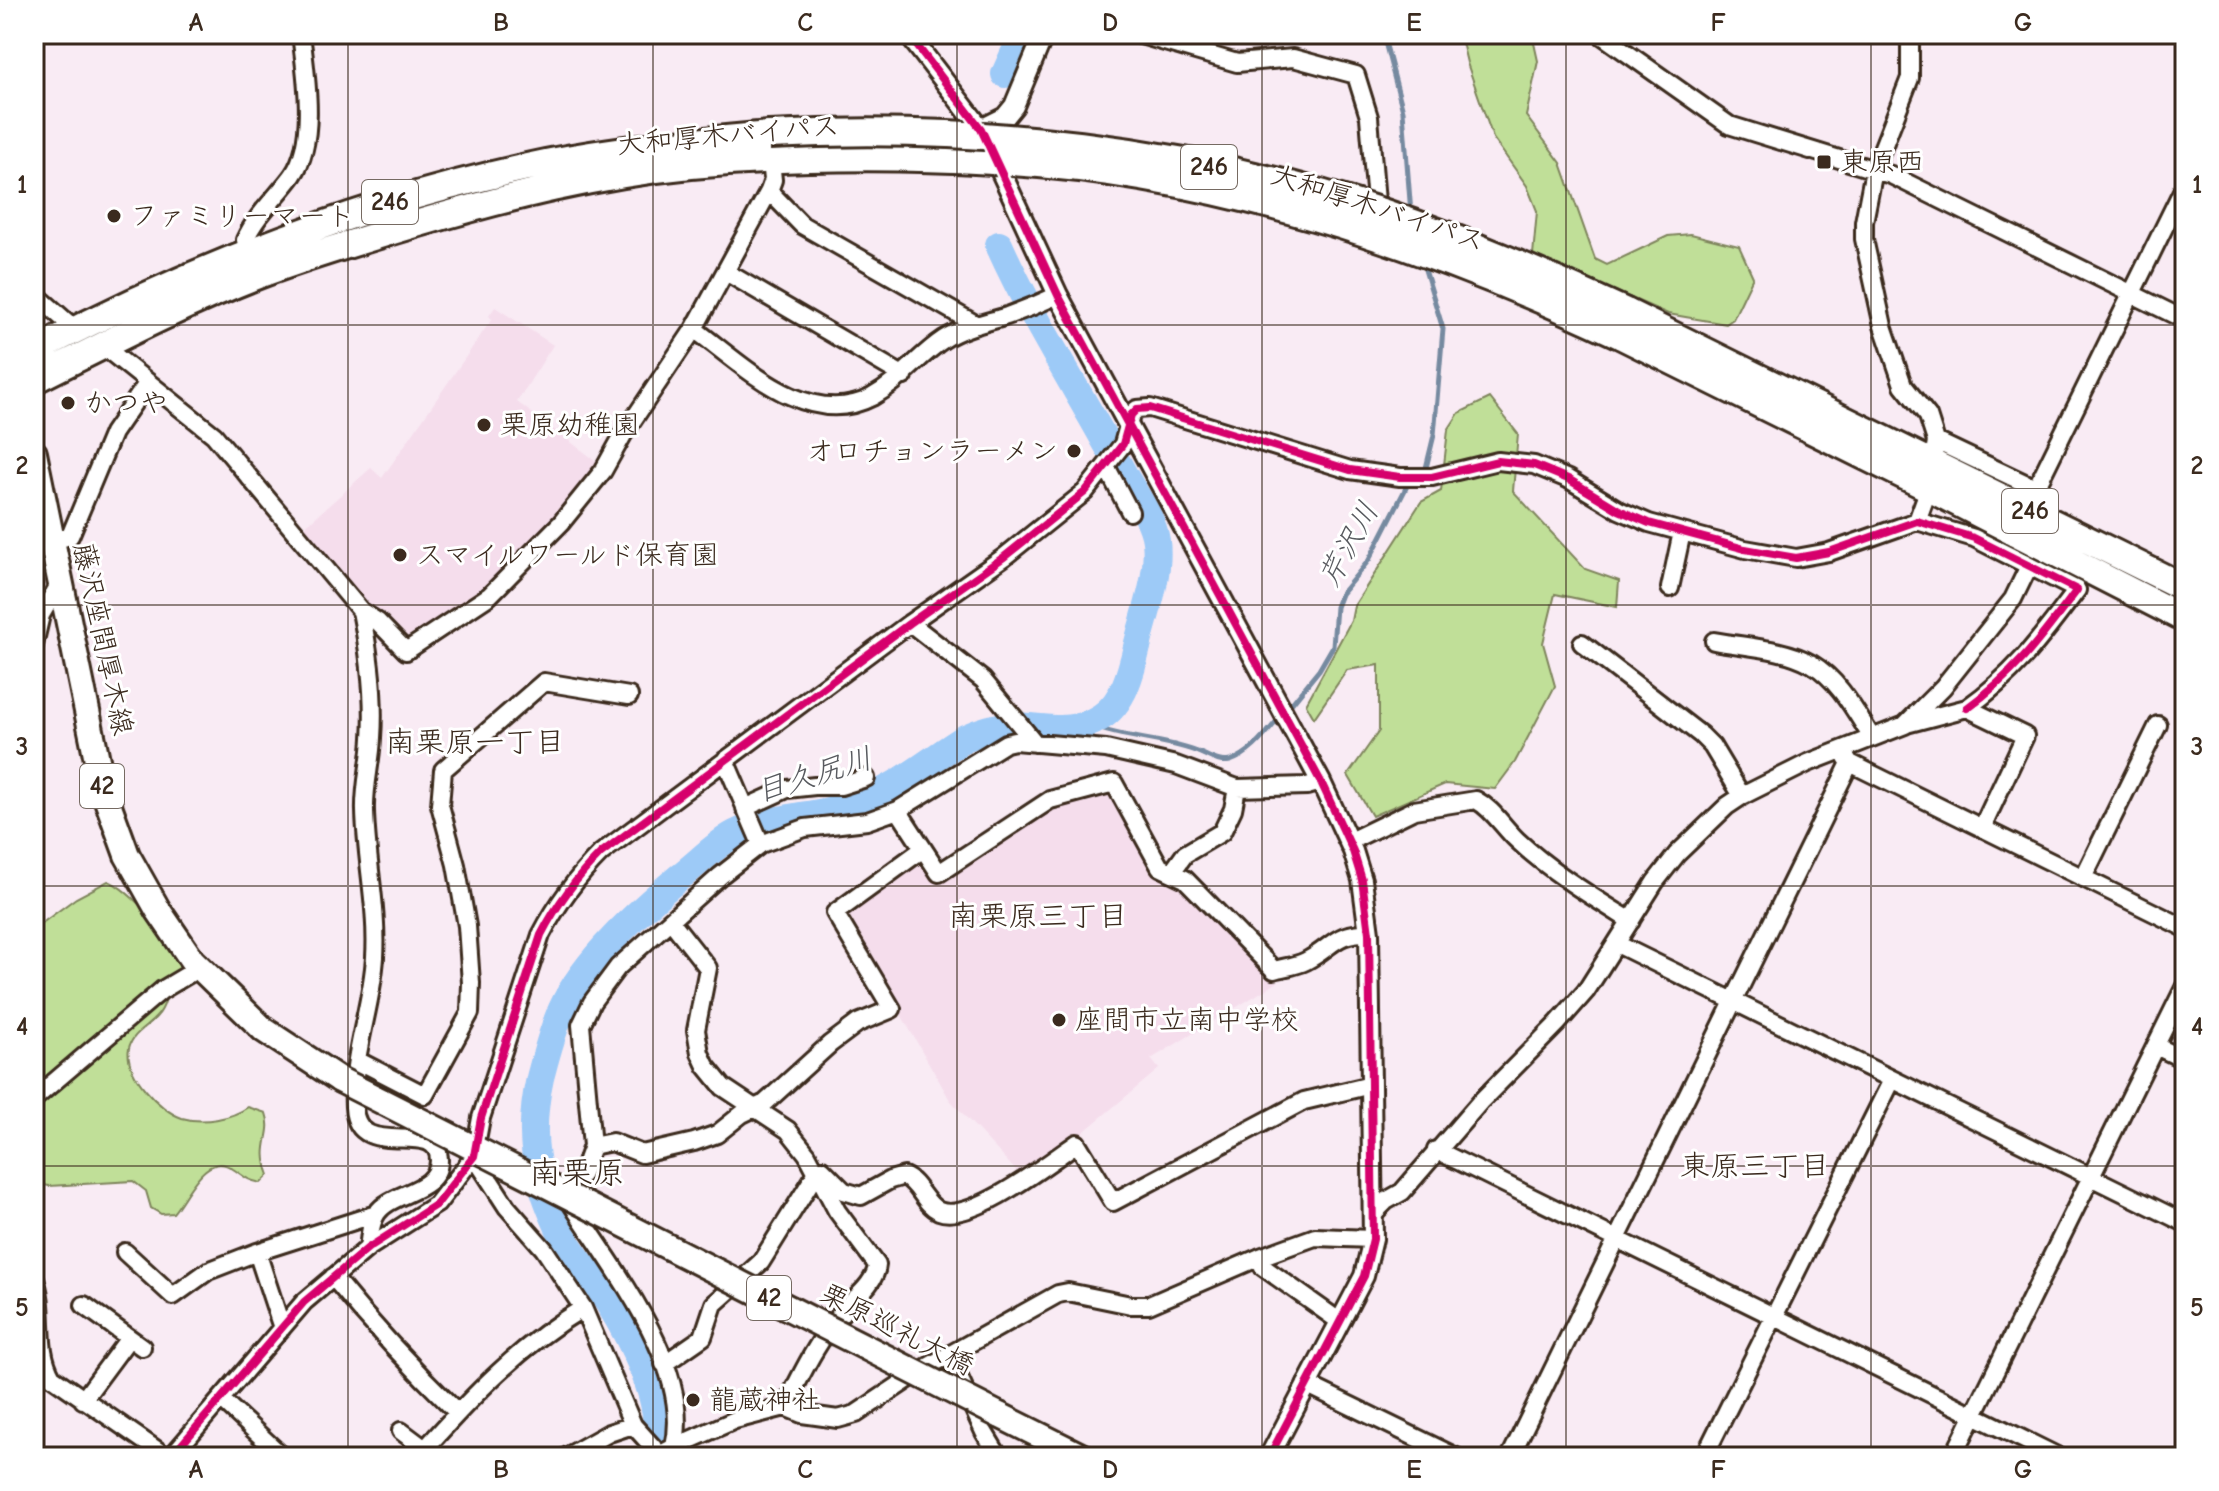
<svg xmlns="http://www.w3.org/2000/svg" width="2219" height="1491" font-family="'Comic Neue','Klee One',sans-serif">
	<rect width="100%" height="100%" fill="#f9ebf4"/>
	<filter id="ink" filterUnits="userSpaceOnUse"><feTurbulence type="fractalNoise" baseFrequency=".0125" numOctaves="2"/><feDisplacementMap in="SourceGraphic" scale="16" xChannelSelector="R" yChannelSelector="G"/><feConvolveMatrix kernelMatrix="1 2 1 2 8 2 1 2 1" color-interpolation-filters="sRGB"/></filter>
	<g filter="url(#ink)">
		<path fill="#f5ddec" d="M 495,307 L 553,345 L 517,402 L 599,463 L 597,469 L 559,516 L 485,593 L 408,642 L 352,592 L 301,530 L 371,468 L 382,478 L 492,319 L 489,316 Z
			M 1105,791 L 1112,794 L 1182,883 L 1278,982 L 1151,1059 L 1159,1069 L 1081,1134 L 1021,1176 L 950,1100 L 847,920 L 847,913 L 917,862 L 926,864 L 937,879 L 1052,805 Z"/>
		<path fill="#c0df98" stroke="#7e845b" stroke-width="2" d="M 1460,34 L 1532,34 L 1538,61 L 1526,116 L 1561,163 L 1595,259 L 1607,265 L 1668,236 L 1691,234 L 1739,246 L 1753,277 L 1733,319 L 1726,324 L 1668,314 L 1533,255 L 1537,211 L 1527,186 L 1493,138 L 1467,63 Z
			M 1490,398 L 1518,434 L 1513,491 L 1585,569 L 1619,581 L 1617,607 L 1555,594 L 1543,643 L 1555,686 L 1515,762 L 1495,789 L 1445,784 L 1372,816 L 1348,775 L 1379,731 L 1379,665 L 1347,670 L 1314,718 L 1306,704 L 1351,621 L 1354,606 L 1421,502 L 1441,491 L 1448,430 L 1459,413 Z
			M 108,881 C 124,886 159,923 168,939 C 174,949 175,959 182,968 C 181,978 175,980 170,989 C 164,999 166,1007 157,1016 C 148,1027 132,1033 129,1048 C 124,1073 160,1111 182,1118 C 203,1124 231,1119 248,1107 L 266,1113 C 274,1135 257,1145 269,1175 L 261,1183 C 246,1180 244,1176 233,1169 C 205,1149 187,1198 173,1213 L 161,1214 L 151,1208 L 146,1191 L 133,1181 L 49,1186 L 39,1184 L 34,1173 L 34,1067 L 37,1062 L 34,1059 L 34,929 L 76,898 Z"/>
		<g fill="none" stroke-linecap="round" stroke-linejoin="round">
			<path stroke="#768aa0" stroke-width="5" d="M 1383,34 L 1403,111 L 1411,214
				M 1419,473 L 1426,468 L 1434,435 L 1443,329 L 1423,263
				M 1288,708 L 1319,670 L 1333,646 L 1336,607 L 1341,594 L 1369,560 L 1409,482
				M 1087,724 C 1122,739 1160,738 1195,751 C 1207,755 1218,764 1230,761 C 1251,755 1268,731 1281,716"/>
			<path stroke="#9dcaf7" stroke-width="28" d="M 1005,74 L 1023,34
				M 647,1457 C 651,1449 656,1438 657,1429 C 657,1383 622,1322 597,1285 C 585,1267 569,1251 560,1230 C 535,1177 527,1136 540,1078 C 546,1055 552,1031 562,1009 C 584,960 641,909 682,875 C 699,862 716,844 735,834 C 773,815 817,818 857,803 C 896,789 930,760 965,738 C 981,731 995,726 1012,726 C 1045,726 1070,737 1101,717 C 1125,702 1132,668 1138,643 C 1146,610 1160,575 1156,541 C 1153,518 1135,495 1124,475 C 1083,398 1035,325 999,245"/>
			<g stroke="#3b2a1e" stroke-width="22">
				<path id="minor" d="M 1137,34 L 1237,63 L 1293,58 L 1356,75 L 1369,117 L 1376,202
					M 1600,34 L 1729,125 L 1891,175 L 2185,320
					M 1910,34 L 1910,78 L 1874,170 L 1864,222 L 1864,239 L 1883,326 L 1903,385 L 1928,416 L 1936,441 L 1929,488 L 1917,521
					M 769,191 L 802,225 L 977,325
					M 248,251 L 245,240 C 256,215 277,197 293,175 C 317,140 306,75 301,34
					M 726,272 L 904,376
					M 34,293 L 76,330
					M 694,329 C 742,364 807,431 872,397 C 901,381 918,356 944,339 C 963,327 985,323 1007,316 C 1024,310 1041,303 1058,295
					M 103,346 L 214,435 L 361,611 L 378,622 L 406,651 L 489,596 L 561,523 L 603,471 L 623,435 L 694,329 L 769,191 L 773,180 L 771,160
					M 1936,441 L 2033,487 L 2037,486 L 2185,185
					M 1106,466 L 1130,512
					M 52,541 L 70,536 L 113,433 L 148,382
					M 1670,588 L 1682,532
					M 361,611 C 369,651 375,697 372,738 C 371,762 364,787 365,811 C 366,859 378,909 375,957 C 372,1008 351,1056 354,1107 C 357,1165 438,1115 439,1160 C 439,1193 392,1191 377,1213 C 370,1223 370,1236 368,1248
					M 910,623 L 983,680 L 1035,743
					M 1714,641 C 1745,647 1784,648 1812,664 C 1839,680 1855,711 1871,736
					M 1582,643 L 1701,735 L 1712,746 L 1742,796
					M 34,645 L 41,615 L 60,583
					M 1906,724 L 1967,708 L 2025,736 L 1982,828
					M 1846,757 L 1850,763 L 2185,928
					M 725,760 L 761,844
					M 745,808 L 787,789 L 815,786 L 841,786 L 866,778
					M 898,810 L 939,873 L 1050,800 L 1114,783 L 1160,867 L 1185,879 L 1274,970 C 1285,967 1296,966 1306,961 C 1333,947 1335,932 1369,933
					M 1350,841 L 1414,810 L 1476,800 C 1493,809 1503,827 1517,840 C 1551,872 1591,896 1631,921
					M 1172,872 L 1185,854 L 1222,832 L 1233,809 L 1237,788
					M 2083,878 L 2158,725
					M 671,921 L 708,968 L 696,1030 L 700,1053 L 706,1066 L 723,1087 L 788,1130 L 807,1154 L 837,1211 L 877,1265 C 876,1282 855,1298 844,1310 C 818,1339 802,1373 785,1407 L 735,1420 L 674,1447
					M 1617,944 L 2185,1223
					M 2156,1046 L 2185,1060
					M 357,1060 L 425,1095 L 470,1013 L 471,983 L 467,926 L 456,865 L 440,805 L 443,770 L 544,682 L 629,696
					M 34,1099 L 162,990 L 199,968
					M 592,1146 L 612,1142 L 642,1154 L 694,1142 L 717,1134 L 742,1114 L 765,1103 L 830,1044 L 858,1023 L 892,1009 L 835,913 L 923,849
					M 1436,1150 L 2059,1457
					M 474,1156 L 507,1207 L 544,1249 L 583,1308 L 633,1425 L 662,1457
					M 1374,1213 L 1386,1201 L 1402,1192 L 1480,1102 L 1557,1024 L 1586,991 L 1655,882 L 1677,854 L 1727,806 L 1742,796 L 1808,763 L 1905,725 L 1943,687 L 2013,599 L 2029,566
					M 125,1252 L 173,1296 L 208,1271 L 257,1252
					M 1260,1257 L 1263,1267 L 1339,1321
					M 34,1277 C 47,1309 34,1346 52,1377 L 167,1457
					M 333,1277 C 372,1325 413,1369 457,1412
					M 84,1305 L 142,1347
					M 282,1328 L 257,1252 L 376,1214
					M 949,1355 L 984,1432 L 999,1457
					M 664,1364 L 703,1337 L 714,1304 L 761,1262 L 817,1172 L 822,1169 L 844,1191 L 861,1196 L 890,1180 L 904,1176 C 919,1183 924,1204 939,1211 C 971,1224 1051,1161 1077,1143 L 1113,1202 L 1304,1101 L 1371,1085
					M 1306,1384 L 1456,1457
					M 83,1400 L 129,1338
					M 222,1400 L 283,1457
					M 785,1407 L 802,1414 L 838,1419 L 856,1414 L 922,1370 L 1058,1294 L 1068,1292 L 1131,1305 L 1149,1305 L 1260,1257 L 1315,1237 L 1373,1239
					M 401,1431 L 425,1449 C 472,1396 521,1345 583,1308
					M 659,1455 L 674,1447 C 694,1365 607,1262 566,1195 L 582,1174 L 592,1146 L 581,1025 L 592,1002 L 618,967 L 720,876 L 761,844 L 805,828 L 867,821 L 898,810 L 1006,743 L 1015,741 L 1106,749 L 1176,765 L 1237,788 L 1307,786 L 1321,782
					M 171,1457 L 304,1302 L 368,1248 L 437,1204 L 474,1156 L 481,1118 L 541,935 C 557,904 576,878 601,853 L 910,623 L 1004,557 L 1085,492 L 1123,444 L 1131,415 L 1137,409 L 1150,408 L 1350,470 L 1400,477 L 1432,477 L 1498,461 L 1534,465 L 1568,479 L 1619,510 L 1649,523 L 1745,549 L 1796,558 L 1829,552 L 1917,521 L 1974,538 L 2077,590 C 2040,639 2017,672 1967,708
					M 566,1457 L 609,1433 L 633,1425
					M 1510,1457 L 1850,763
					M 1704,1457 L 1892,1080
					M 1953,1457 L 2185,986"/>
			</g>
			<g stroke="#3b2a1e" stroke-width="24">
				<path id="tertiary" d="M 908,34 L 981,129 L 1058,295 L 1321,782 L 1353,851 L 1362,880 L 1369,933 L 1373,1239 L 1364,1276 L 1269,1457
					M 981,129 L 1005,117 L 1014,106 L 1044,34"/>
			</g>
			<g stroke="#3b2a1e" stroke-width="30">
				<path id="primary" d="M 34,453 L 103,789 L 127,855 L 158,910 L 192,960 L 264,1030 L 340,1080
					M 999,1415 L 1083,1457"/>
			</g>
			<g stroke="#3b2a1e" stroke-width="32">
				<path id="trunk" d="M 1626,312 L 2185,588
					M 1620,335 L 1929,488 L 2185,619
					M 34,351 C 196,266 367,200 546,163 C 620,148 695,142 769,135
					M 34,380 C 108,343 181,305 258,275 C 311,255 365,239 419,223 C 508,197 599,174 691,165 C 792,156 892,155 993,161"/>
			</g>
			<use href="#minor" stroke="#fff" stroke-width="16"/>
			<use href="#tertiary" stroke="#fff" stroke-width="18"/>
			<use href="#primary" stroke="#fff" stroke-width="24"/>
			<use href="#trunk" stroke="#fff" stroke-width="26"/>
			<g stroke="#3b2a1e" stroke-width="30" stroke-linecap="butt">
				<path id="primary-bridge" d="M 340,1080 L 999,1415"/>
			</g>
			<g stroke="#3b2a1e" stroke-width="32" stroke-linecap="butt">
				<path id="trunk-bridge" d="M 769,135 C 975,124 1189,147 1385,213 C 1468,241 1547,276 1626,312
					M 993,161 C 1212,171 1423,243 1620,335"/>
			</g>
			<use href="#primary-bridge" stroke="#fff" stroke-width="24"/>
			<use href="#trunk-bridge" stroke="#fff" stroke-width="26"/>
			<g stroke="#fff" stroke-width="13">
				<path id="cycleway" d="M 908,34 L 981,129 L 1058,295 L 1321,782 L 1353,851 L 1362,880 L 1369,933 L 1373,1239 L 1364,1276 L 1269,1457
					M 171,1457 L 304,1302 L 368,1248 L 437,1204 L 474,1156 L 481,1118 L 541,935 C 557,904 576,878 601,853 L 910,623 L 1004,557 L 1085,492 L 1123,444 L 1131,415 L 1137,409 L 1150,408 L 1350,470 L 1400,477 L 1432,477 L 1498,461 L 1534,465 L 1568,479 L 1619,510 L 1649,523 L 1745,549 L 1796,558 L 1829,552 L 1917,521 L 1974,538 L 2077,590 C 2040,639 2017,672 1967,708"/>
			</g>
			<use href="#cycleway" stroke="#d6006c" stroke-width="8"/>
		</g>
	</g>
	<path fill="none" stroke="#3b2a1e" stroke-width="2" stroke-opacity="0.55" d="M 348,34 L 348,1457M 653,34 L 653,1457M 957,34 L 957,1457M 1262,34 L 1262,1457M 1566,34 L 1566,1457M 1871,34 L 1871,1457M 34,325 L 2185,325M 34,605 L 2185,605M 34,886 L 2185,886M 34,1166 L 2185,1166"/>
	<g fill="#3b2a1e" stroke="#fff" stroke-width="3">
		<rect x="1816" y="154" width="16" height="16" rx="4"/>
		<circle cx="114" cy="216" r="8"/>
		<circle cx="68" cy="403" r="8"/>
		<circle cx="484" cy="425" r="8"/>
		<circle cx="1074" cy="451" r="8"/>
		<circle cx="400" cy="555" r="8"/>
		<circle cx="1059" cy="1020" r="8"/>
		<circle cx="693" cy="1400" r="8"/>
	</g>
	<g text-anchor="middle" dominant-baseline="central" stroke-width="6" stroke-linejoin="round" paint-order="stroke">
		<g fill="#fff" stroke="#766a62" stroke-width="2">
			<rect x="1181" y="145" width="56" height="44" rx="6"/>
			<rect x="362" y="180" width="56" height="44" rx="6"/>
			<rect x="2002" y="489" width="56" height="44" rx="6"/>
			<rect x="80" y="764" width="44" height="44" rx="6"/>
			<rect x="747" y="1276" width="44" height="44" rx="6"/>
		</g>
		<g font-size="26" font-weight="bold" fill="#3b2a1e">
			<text x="1209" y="167">246</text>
			<text x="390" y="202">246</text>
			<text x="2030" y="511">246</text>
			<text x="102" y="786">42</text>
			<text x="769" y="1298">42</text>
		</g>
		<g font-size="28" fill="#3b2a1e" stroke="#fff">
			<text transform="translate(728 135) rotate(-5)">大和厚木バイパス</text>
			<text transform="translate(1378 208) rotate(18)">大和厚木バイパス</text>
			<text transform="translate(103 639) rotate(78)">藤沢座間厚木線</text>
			<text transform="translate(897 1329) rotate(27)">栗原巡礼大橋</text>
		</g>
		<g font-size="28" fill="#3b2a1e" stroke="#fff" text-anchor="start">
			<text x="1840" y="162">東原西</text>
			<text x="130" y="216">ファミリーマート</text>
			<text x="84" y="403">かつや</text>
			<text x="500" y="425">栗原幼稚園</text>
			<text x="1058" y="451" text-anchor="end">オロチョンラーメン</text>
			<text x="416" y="555">スマイルワールド保育園</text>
			<text x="1075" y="1020">座間市立南中学校</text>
			<text x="709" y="1400">龍蔵神社</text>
		</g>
		<g font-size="30" font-style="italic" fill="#585a5f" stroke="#fff">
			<text transform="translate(1349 544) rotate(-61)">芹沢川</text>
			<text transform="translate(814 775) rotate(-17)">目久尻川</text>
		</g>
		<g font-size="30" fill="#3b2a1e" stroke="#fff">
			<text x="475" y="742">南栗原一丁目</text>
			<text x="1038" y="916">南栗原三丁目</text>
			<text x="1755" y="1166">東原三丁目</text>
		</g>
		<g font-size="32" fill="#3b2a1e" stroke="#fff">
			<text x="577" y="1172">南栗原</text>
		</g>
	</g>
	<rect width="2219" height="1491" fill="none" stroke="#fff" stroke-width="88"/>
	<rect x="44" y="44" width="2131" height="1403" fill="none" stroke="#3b2a1e" stroke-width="3"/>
	<g font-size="26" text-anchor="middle" font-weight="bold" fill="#3b2a1e">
		<text x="196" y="31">A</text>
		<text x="501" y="31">B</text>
		<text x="805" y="31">C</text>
		<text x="1110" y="31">D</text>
		<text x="1414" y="31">E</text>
		<text x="1718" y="31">F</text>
		<text x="2023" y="31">G</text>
		<text x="22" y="193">1</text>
		<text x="2197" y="193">1</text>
		<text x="22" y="474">2</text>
		<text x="2197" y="474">2</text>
		<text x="22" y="755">3</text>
		<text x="2197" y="755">3</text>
		<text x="22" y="1035">4</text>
		<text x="2197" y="1035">4</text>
		<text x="22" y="1316">5</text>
		<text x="2197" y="1316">5</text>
		<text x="196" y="1478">A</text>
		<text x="501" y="1478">B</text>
		<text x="805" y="1478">C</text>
		<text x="1110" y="1478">D</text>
		<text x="1414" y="1478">E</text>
		<text x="1718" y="1478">F</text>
		<text x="2023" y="1478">G</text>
	</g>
</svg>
